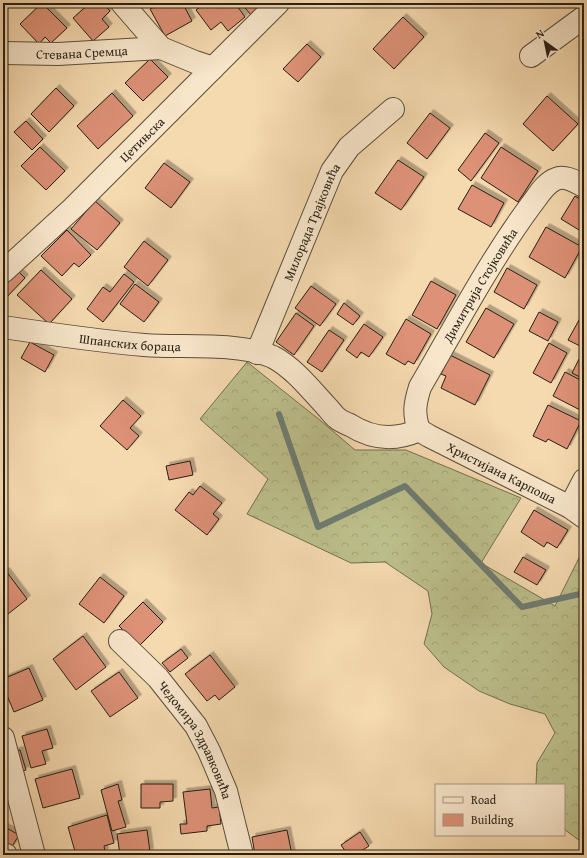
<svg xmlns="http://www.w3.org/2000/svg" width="587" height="858" font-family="'Gentium Book Plus',serif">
	<defs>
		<pattern id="forest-crowns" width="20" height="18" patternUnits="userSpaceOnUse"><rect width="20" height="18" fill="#bcbf8b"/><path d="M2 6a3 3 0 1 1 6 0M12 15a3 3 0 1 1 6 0" fill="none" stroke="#a2a477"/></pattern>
		<filter id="shadow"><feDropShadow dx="3.5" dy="-3.5" stdDeviation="0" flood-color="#0004"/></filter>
	</defs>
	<rect width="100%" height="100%" fill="#f5d9af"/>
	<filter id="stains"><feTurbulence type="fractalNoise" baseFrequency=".005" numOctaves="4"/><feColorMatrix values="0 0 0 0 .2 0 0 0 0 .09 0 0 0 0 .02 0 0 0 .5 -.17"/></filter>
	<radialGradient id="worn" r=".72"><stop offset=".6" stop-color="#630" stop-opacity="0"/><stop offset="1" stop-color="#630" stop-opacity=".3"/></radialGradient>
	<path fill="url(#forest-crowns)" stroke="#726f50" d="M 247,362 L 321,421 L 355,450 L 406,450 L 521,498 L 481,563 L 555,606 L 584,548 L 584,844 L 564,829 L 564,785 L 536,785 L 537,763 L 555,733 L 545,714 L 510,704 L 479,691 L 444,667 L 424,644 L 432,614 L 428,591 L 385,562 L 351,563 L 247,514 L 268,479 L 200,419 Z"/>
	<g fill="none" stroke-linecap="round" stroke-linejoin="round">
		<path stroke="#6e7c72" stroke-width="6" d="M 279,414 L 318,527 L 405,486 L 522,607 L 580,594 L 584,599
			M 580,594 L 584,586"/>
	</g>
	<path fill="#dd9177" stroke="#271f15" filter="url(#shadow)" d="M 42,3 L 67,28 L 51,43 L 45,37 L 39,44 L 20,24 Z
		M 90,3 L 103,3 L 110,11 L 102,19 L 109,27 L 93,41 L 73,18 Z
		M 162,3 L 179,3 L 180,5 L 183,4 L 192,21 L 165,36 L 150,9 Z
		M 205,3 L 235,3 L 245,17 L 228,31 L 221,22 L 211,30 L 196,10 Z
		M 241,3 L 264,3 L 251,15 Z
		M 403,17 L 424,37 L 394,69 L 373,49 Z
		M 307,44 L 321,57 L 298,82 L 283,69 Z
		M 150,59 L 168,77 L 143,101 L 125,83 Z
		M 56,88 L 74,106 L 49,132 L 31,114 Z
		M 112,93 L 133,116 L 98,149 L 77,126 Z
		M 547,96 L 578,124 L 553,151 L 523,124 Z
		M 430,113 L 450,128 L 427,159 L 407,143 Z
		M 26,121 L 43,139 L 32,150 L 14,132 Z
		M 485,133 L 499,143 L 471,181 L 458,170 Z
		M 40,147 L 65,171 L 46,190 L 21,166 Z
		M 501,147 L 538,171 L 518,202 L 481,178 Z
		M 398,160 L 424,177 L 401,210 L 375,193 Z
		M 164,163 L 190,182 L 171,208 L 145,188 Z
		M 472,185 L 504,203 L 491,227 L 458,209 Z
		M 575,196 L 584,202 L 584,233 L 561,219 Z
		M 95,201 L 120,223 L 97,250 L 71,229 Z
		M 546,227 L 582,247 L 565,278 L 529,257 Z
		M 67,230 L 91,255 L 79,267 L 74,263 L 62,276 L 41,256 Z
		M 144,241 L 168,260 L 148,286 L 124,267 Z
		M 507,268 L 537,285 L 524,309 L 494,292 Z
		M 17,270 L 25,278 L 3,301 L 3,284 Z
		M 41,270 L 72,299 L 49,324 L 17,295 Z
		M 124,274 L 134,282 L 103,322 L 87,309 L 103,287 L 110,292 Z
		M 431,281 L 456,295 L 437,329 L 412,315 Z
		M 135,284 L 159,302 L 144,322 L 120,304 Z
		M 311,286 L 336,304 L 320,326 L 295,308 Z
		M 344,303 L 360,316 L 353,325 L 337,314 Z
		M 486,308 L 514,324 L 494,358 L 466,342 Z
		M 584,311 L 584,348 L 568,340 Z
		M 539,312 L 558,322 L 548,341 L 529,331 Z
		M 296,313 L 314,326 L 294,355 L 276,342 Z
		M 406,319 L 431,334 L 414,364 L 408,361 L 405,365 L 386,354 Z
		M 364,324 L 383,337 L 369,357 L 361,352 L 357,358 L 346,350 Z
		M 329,330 L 344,340 L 322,372 L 307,362 Z
		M 30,342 L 54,355 L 45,372 L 21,358 Z
		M 549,343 L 567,353 L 551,383 L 533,373 Z
		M 450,355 L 490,375 L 475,405 L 441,388 L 446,376 L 441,374 Z
		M 579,359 L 584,361 L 584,379 L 572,373 Z
		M 565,372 L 584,382 L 584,412 L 553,396 Z
		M 123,400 L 141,416 L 130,428 L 139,436 L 127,450 L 100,426 Z
		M 548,405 L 581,421 L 567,449 L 548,439 L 546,442 L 533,436 Z
		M 190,461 L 193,475 L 169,480 L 166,466 Z
		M 200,486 L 222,503 L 213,514 L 219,519 L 207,535 L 175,510 L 189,492 L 193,495 Z
		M 534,510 L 568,530 L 557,548 L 547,542 L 544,547 L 521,532 Z
		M 523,557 L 546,570 L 537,585 L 514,572 Z
		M 6,571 L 27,599 L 8,614 L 3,608 L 3,573 Z
		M 100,577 L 124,596 L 104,623 L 79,604 Z
		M 143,602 L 163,622 L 139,646 L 119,626 Z
		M 83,636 L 106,667 L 76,690 L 53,659 Z
		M 181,649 L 188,658 L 170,672 L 162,663 Z
		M 210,655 L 235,687 L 219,700 L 215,695 L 207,701 L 185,674 Z
		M 29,668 L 43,700 L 14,712 L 3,686 L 3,679 Z
		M 119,672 L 138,698 L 110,717 L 91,691 Z
		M 47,729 L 53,748 L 42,751 L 46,764 L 31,768 L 22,736 Z
		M 20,750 L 26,770 L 16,773 L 10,753 Z
		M 72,769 L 80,798 L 43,808 L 35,779 Z
		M 118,784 L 122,800 L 118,801 L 126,827 L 112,831 L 101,790 Z
		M 141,784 L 173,784 L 173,801 L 160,802 L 160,808 L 141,808 Z
		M 210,789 L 212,808 L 219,807 L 221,824 L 207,826 L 207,831 L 181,834 L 180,824 L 187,824 L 183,792 Z
		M 107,815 L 114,843 L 104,846 L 105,852 L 95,855 L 76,855 L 68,827 Z
		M 3,826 L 19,835 L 11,848 L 3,843 Z
		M 147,830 L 150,852 L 120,855 L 117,834 Z
		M 287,830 L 292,855 L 255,855 L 252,837 Z
		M 360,832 L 369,846 L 355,855 L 348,855 L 341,845 Z"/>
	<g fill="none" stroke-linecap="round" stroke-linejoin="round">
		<g stroke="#5a4e3c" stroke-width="24">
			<g id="minor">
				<path d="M 122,3 L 161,48 L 195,62 L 213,68"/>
				<path id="s1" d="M 3,53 L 58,54 L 161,48"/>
				<path d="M 531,56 L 584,17"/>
				<path id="s2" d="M 3,272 L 73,208 L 278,3"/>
				<path id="s3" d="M 3,327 C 50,334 97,341 144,345 C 181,348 241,342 273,357 C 294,368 311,390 326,406 C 330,410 333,415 337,418 C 340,421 345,423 350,425 C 372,439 395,441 419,430"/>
				<path id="s4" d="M 257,353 L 332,171 L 349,147 L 393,109"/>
				<path id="s5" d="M 419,430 C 413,413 415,403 420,387 C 456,325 489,262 531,205 C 538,196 545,183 556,179 C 565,175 576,182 584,186"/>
				<path id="s6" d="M 419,430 L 429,436 L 570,507 L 584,517"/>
				<path d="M 570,507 L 584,480"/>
				<path id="s7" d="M 120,641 L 158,678 L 196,726 L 209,751 L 226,791 L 242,855"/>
				<path d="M 3,738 L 34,855"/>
				<path d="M 3,854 L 6,855"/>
			</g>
		</g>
		<use href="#minor" stroke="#f8e6cb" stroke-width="22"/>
	</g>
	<g text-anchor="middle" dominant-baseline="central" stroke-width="4" stroke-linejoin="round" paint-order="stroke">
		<g font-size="13" fill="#271f15" stroke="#f8e6cb">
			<text stroke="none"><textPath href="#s1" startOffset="79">Стевана Сремца</textPath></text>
			<text stroke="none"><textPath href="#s2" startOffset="192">Цетињска</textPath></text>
			<text stroke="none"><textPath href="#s4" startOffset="142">Милорада Трајковића</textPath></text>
			<text stroke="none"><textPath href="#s5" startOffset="162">Димитрија Стојковића</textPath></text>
			<text stroke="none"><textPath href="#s3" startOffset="128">Шпанских бораца</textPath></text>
			<text stroke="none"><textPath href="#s6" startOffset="93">Христијана Карпоша</textPath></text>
			<text stroke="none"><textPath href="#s7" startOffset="126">Чедомира Здравковића</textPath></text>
		</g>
	</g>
	<rect width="587" height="858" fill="none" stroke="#f5d9af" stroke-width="16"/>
	<rect x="4" y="4" width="579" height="850" fill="none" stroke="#271f15" stroke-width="2"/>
	<rect x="8" y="8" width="571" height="842" fill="none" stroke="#271f15"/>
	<rect x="435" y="784" width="130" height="52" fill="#f8e6cb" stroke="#a49682"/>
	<rect x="443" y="797" width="20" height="6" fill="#f8e6cb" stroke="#a49682"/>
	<text x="471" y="804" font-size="12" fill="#271f15">Road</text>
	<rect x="443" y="814" width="20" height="12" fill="#dd9177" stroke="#a49682"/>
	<text x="471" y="824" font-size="12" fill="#271f15">Building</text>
	<g transform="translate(545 42) rotate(327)" stroke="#f8e6cb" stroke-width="3" paint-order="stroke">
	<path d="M0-3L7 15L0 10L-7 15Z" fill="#271f15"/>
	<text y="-6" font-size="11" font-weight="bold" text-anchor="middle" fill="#271f15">N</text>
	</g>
	<rect width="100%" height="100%" filter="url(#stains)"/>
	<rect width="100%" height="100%" fill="url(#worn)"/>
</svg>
